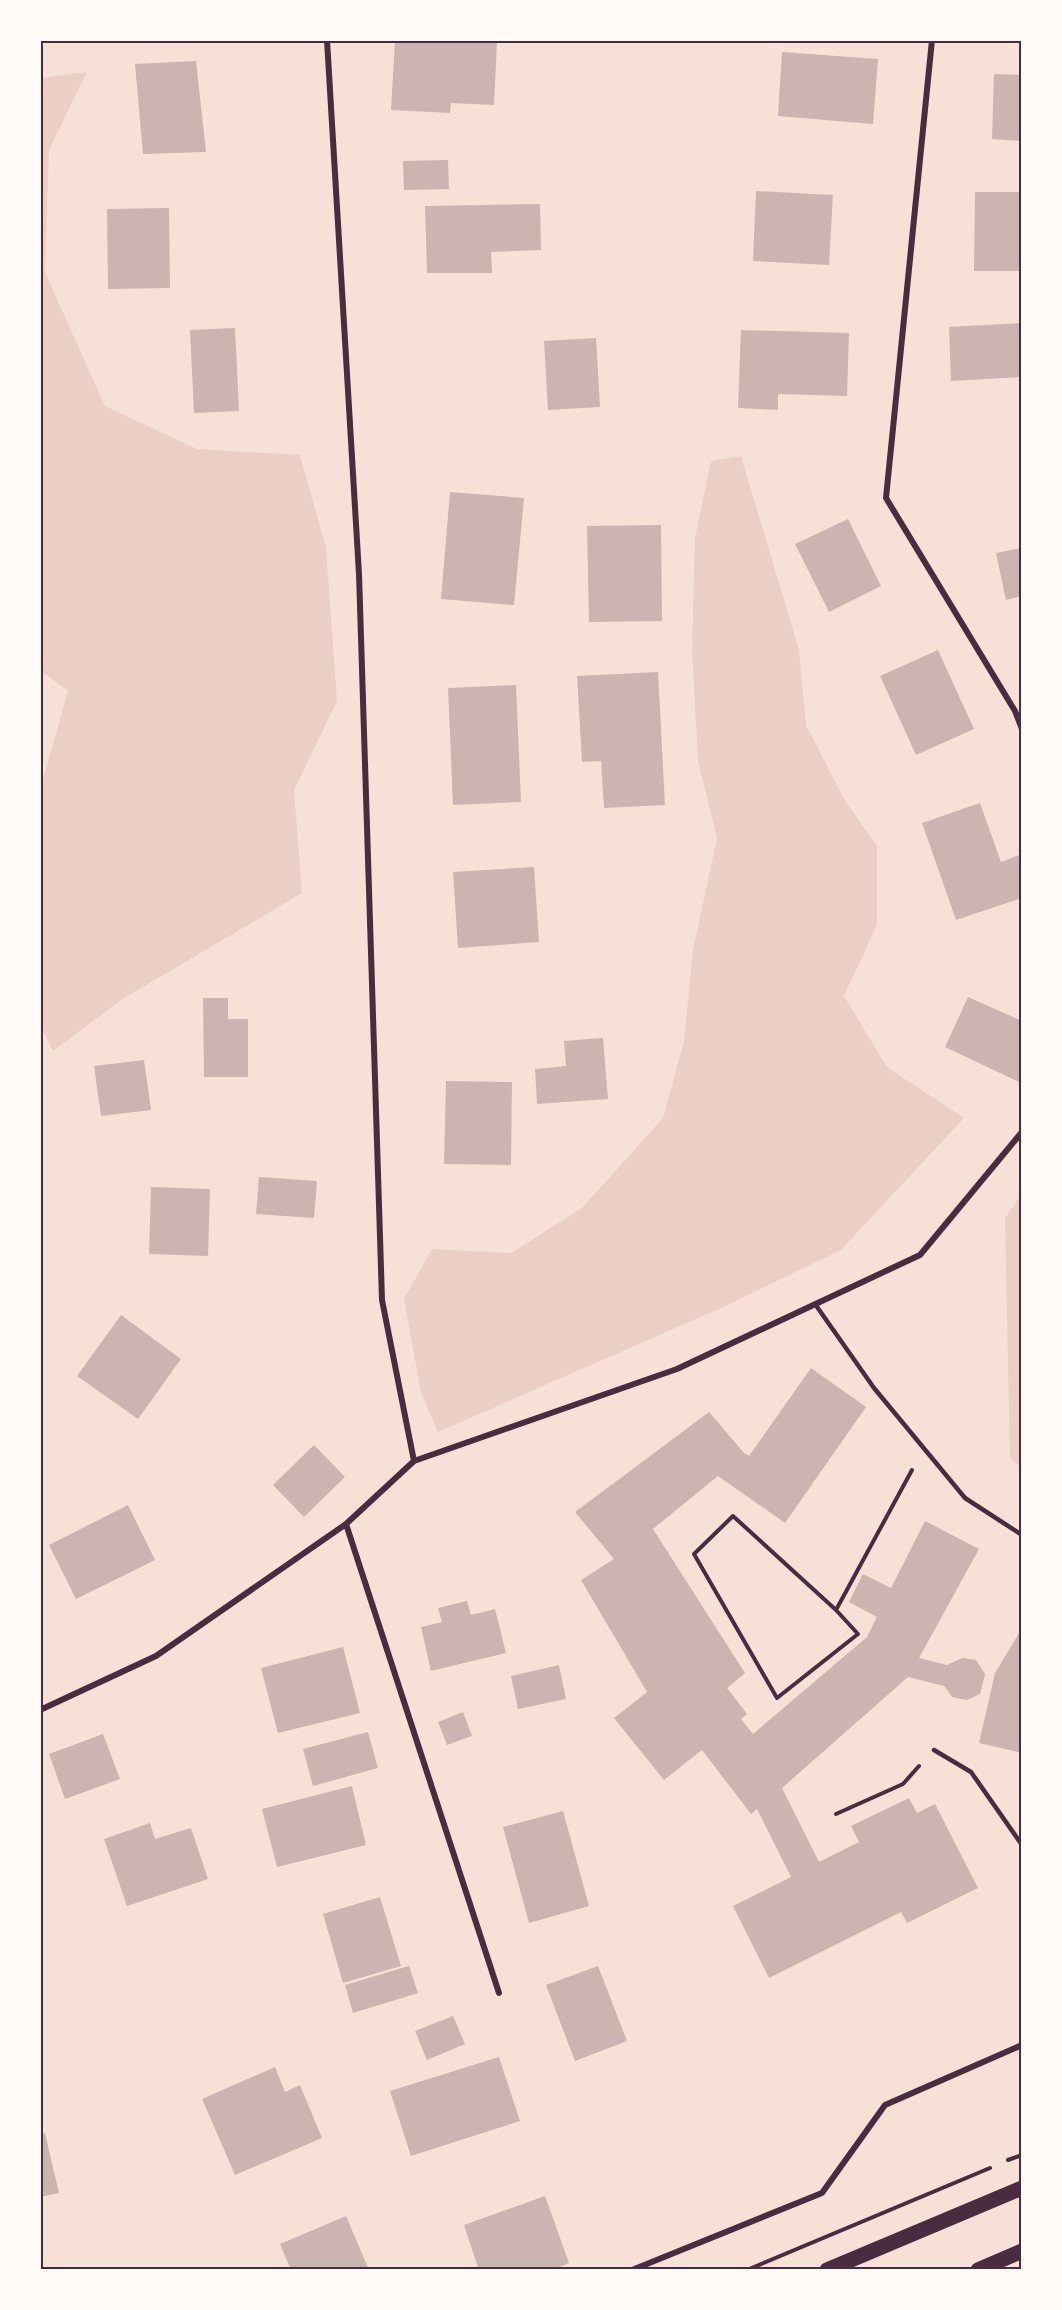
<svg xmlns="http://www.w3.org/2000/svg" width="1062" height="2310" font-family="'Alegreya Sans',sans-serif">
	<rect width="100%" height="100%" fill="#f7e1d7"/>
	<path fill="#ebcfc5" d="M 87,72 L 49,150 L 45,272 L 105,406 L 197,449 L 300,455 L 326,548 L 337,701 L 294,790 L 302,893 L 121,1000 L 53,1051 L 41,1027 L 41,786 L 68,691 L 40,670 L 40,78 Z
		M 741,456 L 799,650 L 806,725 L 844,799 L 877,846 L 877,925 L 844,996 L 887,1067 L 964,1118 L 841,1250 L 719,1309 L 438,1432 L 421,1393 L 404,1299 L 432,1249 L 511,1253 L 582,1208 L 663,1118 L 684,1041 L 693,950 L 717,838 L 698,761 L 692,649 L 695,538 L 711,461 Z
		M 1021,1195 L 1021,1468 L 1010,1458 L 1005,1218 Z"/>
	<path fill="#ccb4b1" d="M 395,40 L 497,43 L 494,105 L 451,103 L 450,113 L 391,110 Z
		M 782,52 L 878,59 L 873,124 L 778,116 Z
		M 196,61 L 206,152 L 143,154 L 135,64 Z
		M 994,74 L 1022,75 L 1022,141 L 992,139 Z
		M 448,160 L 449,189 L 404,190 L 403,161 Z
		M 756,191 L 833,195 L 829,265 L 753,261 Z
		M 975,192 L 1022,192 L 1022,271 L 974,271 Z
		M 540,204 L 541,250 L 491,252 L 492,273 L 427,273 L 425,206 Z
		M 169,208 L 170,288 L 108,289 L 107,209 Z
		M 1022,323 L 1022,377 L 951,381 L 949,327 Z
		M 235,328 L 239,411 L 194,413 L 190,330 Z
		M 741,330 L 849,333 L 847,396 L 778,394 L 778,410 L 738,408 Z
		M 596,338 L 600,407 L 548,410 L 544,341 Z
		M 450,492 L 524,498 L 514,605 L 441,599 Z
		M 848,519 L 881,586 L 829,612 L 795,544 Z
		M 661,525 L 662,621 L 589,622 L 587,526 Z
		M 1022,548 L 1022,596 L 1006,600 L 996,553 Z
		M 938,650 L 974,729 L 916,755 L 880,676 Z
		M 658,672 L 665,805 L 604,808 L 601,761 L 582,762 L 577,676 Z
		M 516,685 L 521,802 L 453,805 L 448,688 Z
		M 980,803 L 1001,862 L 1022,854 L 1022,898 L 956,920 L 922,823 Z
		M 534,867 L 539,942 L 458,948 L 453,872 Z
		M 968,997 L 1022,1021 L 1022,1077 L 1019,1082 L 945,1047 Z
		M 203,998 L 228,998 L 228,1019 L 248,1019 L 248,1077 L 204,1077 Z
		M 603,1038 L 608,1099 L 537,1104 L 535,1069 L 566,1066 L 564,1041 Z
		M 144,1060 L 151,1110 L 101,1116 L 94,1066 Z
		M 446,1081 L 512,1082 L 511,1165 L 444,1164 Z
		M 259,1177 L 317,1181 L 314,1218 L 256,1214 Z
		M 151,1187 L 210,1189 L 208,1256 L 149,1254 Z
		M 121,1315 L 181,1359 L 138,1419 L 77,1376 Z
		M 811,1368 L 866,1407 L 785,1523 L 718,1476 L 653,1529 L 745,1673 L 727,1688 L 747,1714 L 741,1719 L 753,1734 L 867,1637 L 877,1617 L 849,1602 L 863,1574 L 891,1588 L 925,1521 L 979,1549 L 919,1658 L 947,1665 L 962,1658 L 976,1660 L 985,1674 L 980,1694 L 967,1700 L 952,1697 L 944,1686 L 908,1677 L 782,1788 L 819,1862 L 859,1842 L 851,1826 L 909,1798 L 917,1813 L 935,1804 L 978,1888 L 907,1923 L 901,1912 L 769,1978 L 733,1906 L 791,1877 L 757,1809 L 751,1814 L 702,1750 L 664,1780 L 614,1718 L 647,1692 L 581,1580 L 614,1559 L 575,1512 L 709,1412 L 744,1453 L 749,1456 Z
		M 314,1445 L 345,1477 L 304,1517 L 273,1485 Z
		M 128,1505 L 155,1560 L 76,1599 L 49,1545 Z
		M 467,1601 L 471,1615 L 495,1609 L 506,1653 L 431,1671 L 421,1627 L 442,1622 L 438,1608 Z
		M 1022,1628 L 1022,1753 L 979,1743 L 995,1673 Z
		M 343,1647 L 360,1713 L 278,1733 L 261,1668 Z
		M 559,1665 L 566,1699 L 518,1709 L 511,1676 Z
		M 463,1712 L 472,1736 L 447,1745 L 438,1722 Z
		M 368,1732 L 378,1768 L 313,1786 L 303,1749 Z
		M 103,1734 L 120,1779 L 65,1799 L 49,1754 Z
		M 352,1786 L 366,1845 L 277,1867 L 262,1809 Z
		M 563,1811 L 589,1906 L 529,1923 L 503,1827 Z
		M 150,1823 L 155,1839 L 191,1828 L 208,1879 L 127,1906 L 104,1839 Z
		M 380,1897 L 401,1966 L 343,1983 L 323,1914 Z
		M 409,1966 L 418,1993 L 353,2013 L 345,1985 Z
		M 598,1966 L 627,2041 L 575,2061 L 546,1985 Z
		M 453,2016 L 465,2044 L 427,2060 L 415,2031 Z
		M 499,2057 L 520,2121 L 411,2156 L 390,2091 Z
		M 275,2067 L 285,2092 L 300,2085 L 322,2138 L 235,2175 L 202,2099 Z
		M 45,2133 L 59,2193 L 40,2197 L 40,2134 Z
		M 545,2196 L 569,2263 L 552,2270 L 479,2270 L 464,2225 Z
		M 346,2216 L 369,2270 L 291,2270 L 280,2244 Z"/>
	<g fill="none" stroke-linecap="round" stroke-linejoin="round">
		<path stroke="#4a2c40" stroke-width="4" d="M 836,1610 L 858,1634 L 777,1698 L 694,1554 L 733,1516 L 836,1610 L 912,1470
			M 836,1814 L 903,1784 L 919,1766
			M 1008,2160 L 1022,2155
			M 747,2270 L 990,2168"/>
		<path stroke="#4a2c40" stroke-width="4.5" d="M 815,1304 L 874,1388 L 965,1498 L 1022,1535
			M 934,1750 L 971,1772 L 1022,1845"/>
		<path stroke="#4a2c40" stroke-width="6" d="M 932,40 L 886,498 L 1015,711 L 1022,729
			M 414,1461 L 677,1369 L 920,1255 L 1022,1132
			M 346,1524 L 499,1993
			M 40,1710 L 156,1656 L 346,1524 L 414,1461 L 382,1300 L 359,574 L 327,40
			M 632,2270 L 822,2193 L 885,2105 L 1022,2045"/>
		<path stroke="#4a2c40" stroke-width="15" d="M 827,2270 L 1022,2188
			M 978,2270 L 1022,2251"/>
	</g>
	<rect width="1062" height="2310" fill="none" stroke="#fffaf5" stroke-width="84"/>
	<rect x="42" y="42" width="978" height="2226" fill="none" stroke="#4a2c40" stroke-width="2"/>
</svg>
